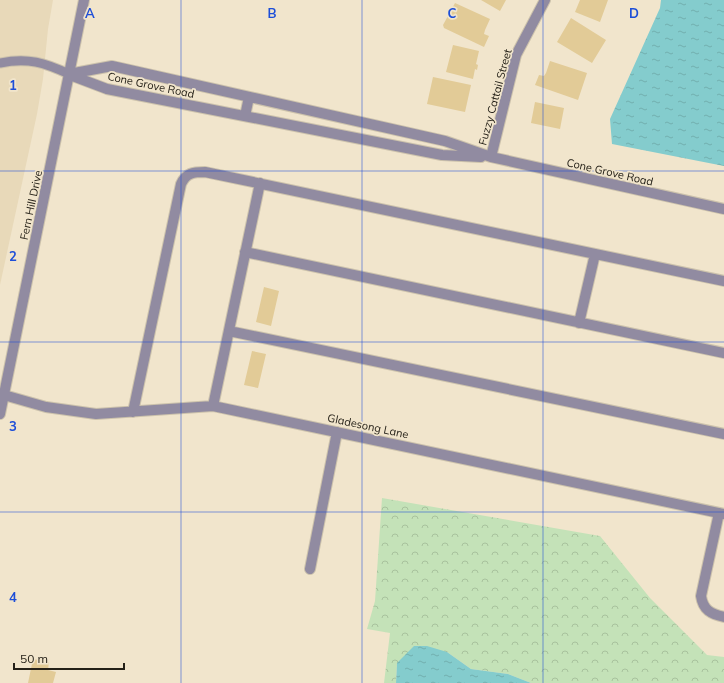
<svg xmlns="http://www.w3.org/2000/svg" width="724" height="683" font-family="Mulish,sans-serif">
	<defs>
		<pattern id="forest-crowns" width="20" height="18" patternUnits="userSpaceOnUse"><rect width="20" height="18" fill="#c4e2b8"/><path d="M2 6a3 3 0 1 1 6 0M12 15a3 3 0 1 1 6 0" fill="none" stroke="#a8c29d"/></pattern>
		<pattern id="water-ripples" width="26" height="14" patternUnits="userSpaceOnUse"><rect width="26" height="14" fill="#84cccd"/><path d="M2 4q2-2 4 0t4 0M15 11q2-2 4 0t4 0" fill="none" stroke="#72afaf"/></pattern>
	</defs>
	<rect width="100%" height="100%" fill="#f1e5cc"/>
	<path fill="#e8d9b9" d="M 0,0 L 53,0 L 48,29 L 43,79 L 37,114 L 0,285 Z"/>
	<path fill="url(#forest-crowns)" d="M 382,498 L 600,536 L 650,598 L 707,655 L 724,657 L 724,683 L 531,683 L 508,674 L 471,669 L 447,652 L 397,663 L 396,683 L 384,683 L 390,633 L 367,629 L 375,601 Z"/>
	<path fill="url(#water-ripples)" d="M 661,0 L 724,0 L 724,166 L 612,144 L 610,119 L 660,8 Z
		M 414,646 L 427,646 L 447,652 L 471,669 L 508,674 L 531,683 L 396,683 L 397,663 Z"/>
	<path fill="#e2cb97" d="M 481,0 L 506,0 L 500,11 Z
		M 580,0 L 608,0 L 600,22 L 575,12 Z
		M 455,3 L 490,19 L 485,30 L 484,34 L 489,36 L 484,47 L 444,28 L 443,25 Z
		M 571,18 L 606,40 L 592,63 L 557,42 Z
		M 453,45 L 479,51 L 476,64 L 478,65 L 477,70 L 475,69 L 473,79 L 446,72 Z
		M 550,61 L 587,73 L 578,100 L 535,85 L 539,75 L 544,76 L 546,73 Z
		M 433,77 L 471,85 L 465,112 L 427,104 Z
		M 535,102 L 564,108 L 560,129 L 531,123 Z
		M 264,287 L 279,291 L 271,326 L 256,322 Z
		M 252,351 L 266,354 L 258,388 L 244,385 Z
		M 33,659 L 49,662 L 48,670 L 56,672 L 53,683 L 28,683 Z"/>
	<g fill="none" stroke-linecap="round" stroke-linejoin="round">
		<g stroke="#ccc2ac" stroke-width="11">
			<path id="service" d="M 0,63 C 28,57 45,63 69,74"/>
		</g>
		<g stroke="#ccc2ac" stroke-width="12">
			<path id="minor" d="M 69,74 L 112,66 L 445,141 L 491,157 L 724,209
				M 70,75 L 107,89 L 442,155 L 481,157
				M 245,116 L 249,97
				M 491,157 L 516,55 L 545,0
				M 245,252 L 724,353
				M 579,323 L 595,254
				M 229,331 L 724,434
				M 4,395 L 46,407 L 96,414 L 213,406 L 724,514
				M 213,406 L 260,183
				M 133,412 L 181,184 C 186,173 193,172 205,172 L 724,281
				M 0,414 L 84,0
				M 719,513 L 701,596 C 703,610 711,614 724,617
				M 310,569 L 337,432"/>
		</g>
		<use href="#service" stroke="#918ba1" stroke-width="9"/>
		<use href="#minor" stroke="#918ba1" stroke-width="10"/>
	</g>
	<path fill="none" stroke="#1d4ed8" stroke-width="1" stroke-opacity="0.55" d="M 181,0 L 181,683M 362,0 L 362,683M 543,0 L 543,683M 0,171 L 724,171M 0,342 L 724,342M 0,512 L 724,512"/>
	<g text-anchor="middle" dominant-baseline="central" stroke-width="3.5" stroke-linejoin="round" paint-order="stroke">
		<g font-size="11" fill="#252118" stroke="#f1e5cc">
			<text transform="translate(151 85) rotate(12)">Cone Grove Road</text>
			<text transform="translate(495 97) rotate(-75)">Fuzzy Cattail Street</text>
			<text transform="translate(610 172) rotate(13)">Cone Grove Road</text>
			<text transform="translate(31 205) rotate(-78)">Fern Hill Drive</text>
			<text transform="translate(368 426) rotate(12)">Gladesong Lane</text>
		</g>
	</g>
	<g font-size="13" text-anchor="middle" font-weight="bold" fill="#1d4ed8" stroke="#f1e5cc" stroke-width="3.5" stroke-linejoin="round" paint-order="stroke">
		<text x="90" y="18">A</text>
		<text x="272" y="18">B</text>
		<text x="452" y="18">C</text>
		<text x="634" y="18">D</text>
		<text x="13" y="90">1</text>
		<text x="13" y="261">2</text>
		<text x="13" y="431">3</text>
		<text x="13" y="602">4</text>
	</g>
	<path d="M14 663v6h110v-6" fill="none" stroke="#252118" stroke-width="2"/>
	<text x="20" y="663" font-size="12" fill="#252118" stroke="#f1e5cc" stroke-width="3" paint-order="stroke">50 m</text>
</svg>
